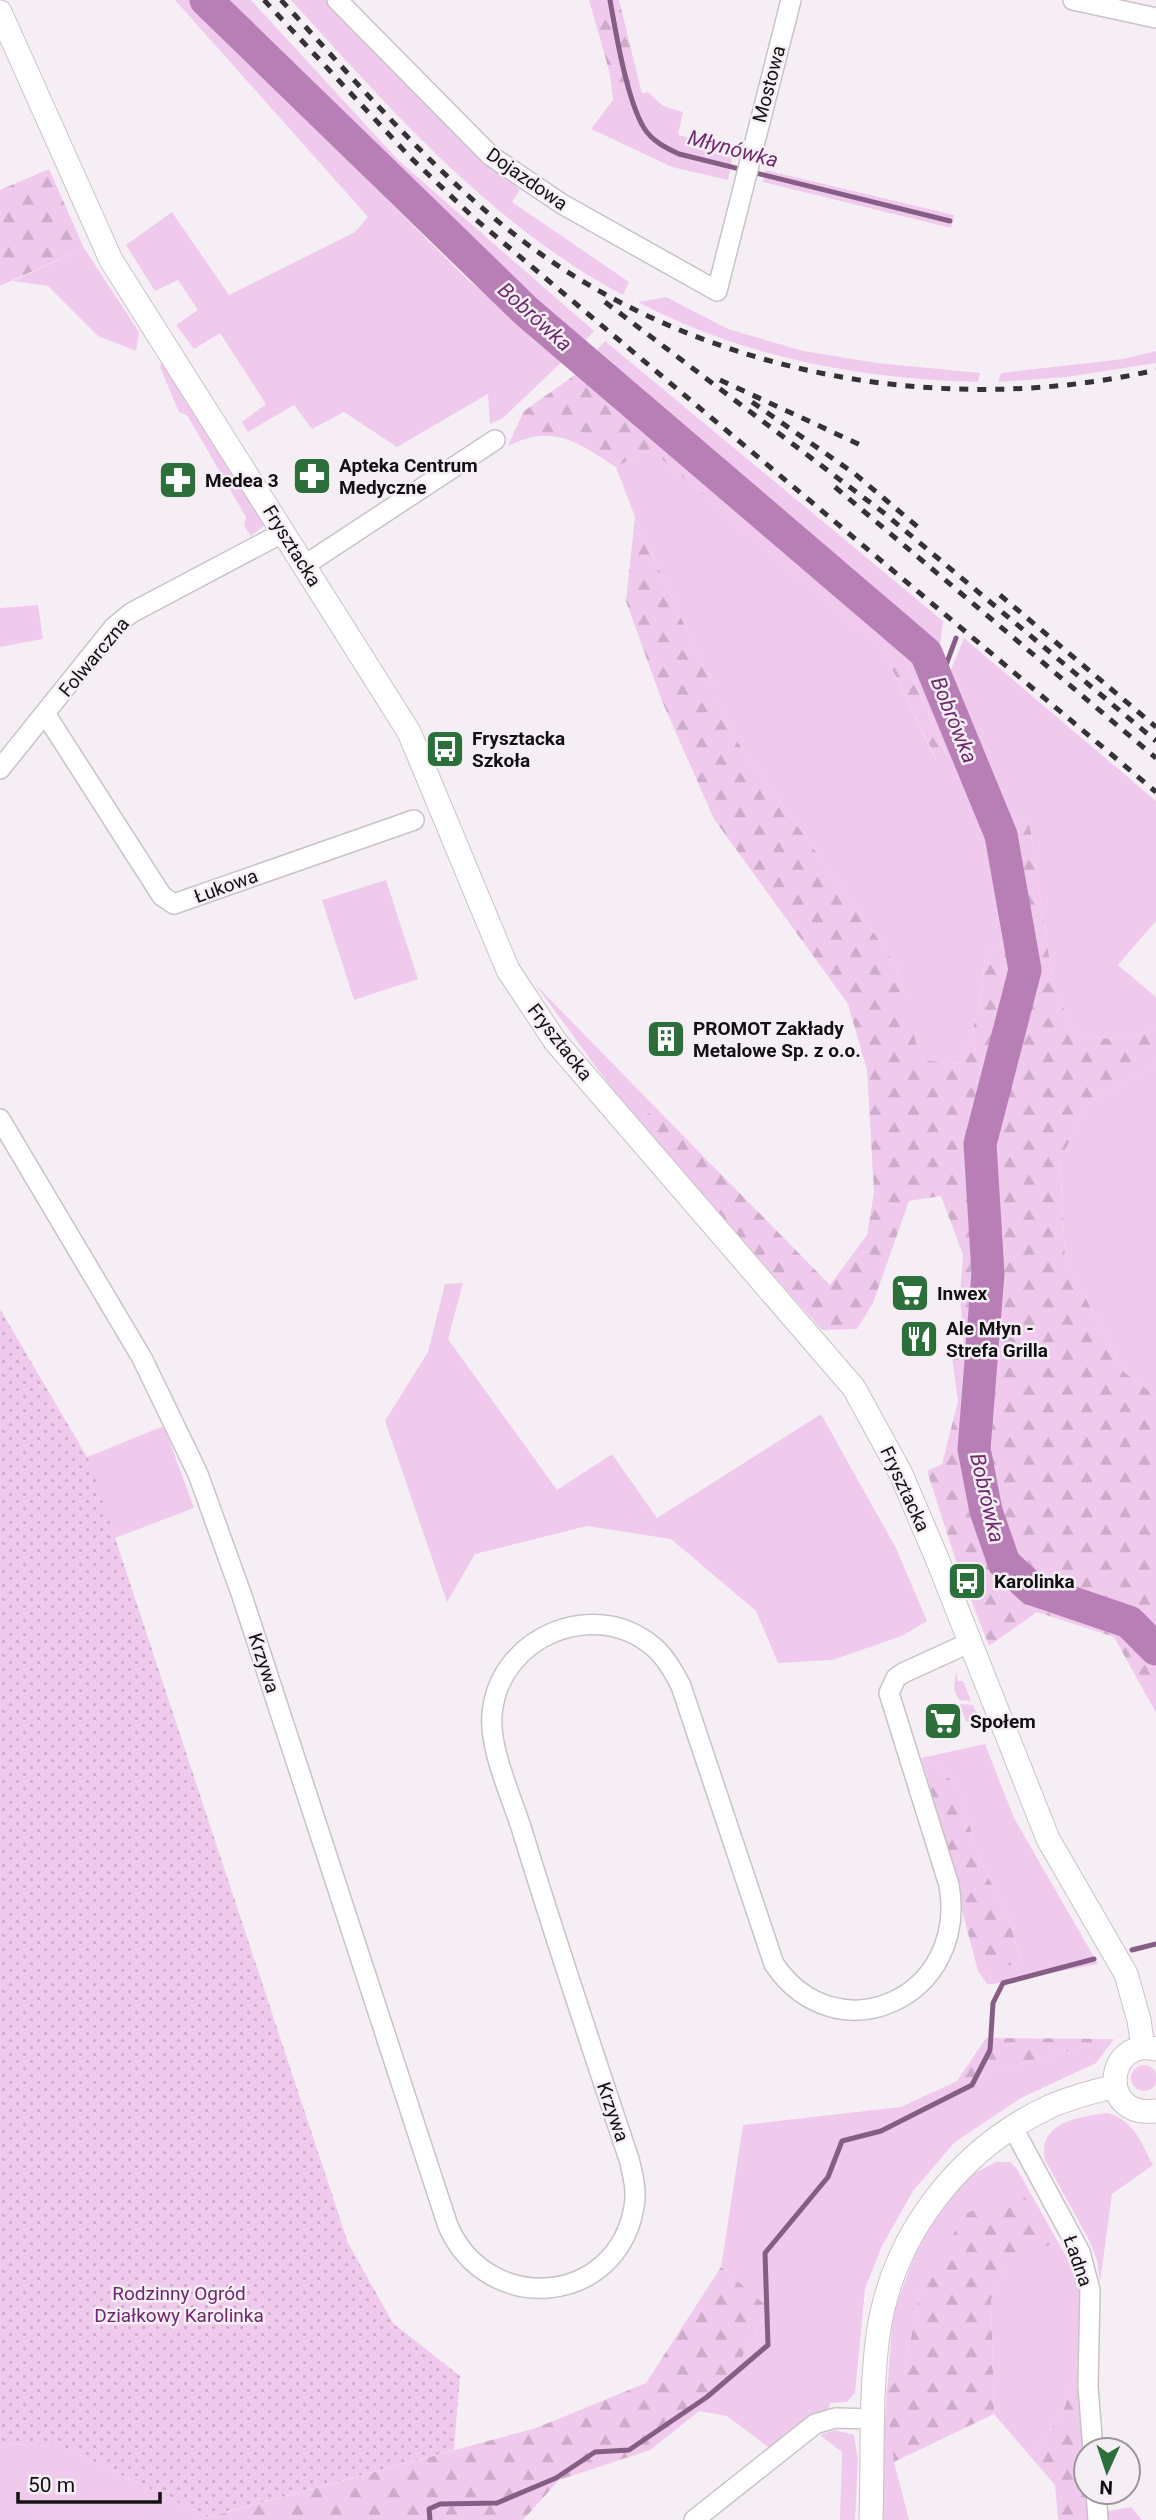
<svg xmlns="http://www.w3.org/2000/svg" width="1156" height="2520" font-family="Roboto,sans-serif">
	<defs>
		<pattern id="forest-firs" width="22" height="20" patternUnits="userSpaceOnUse" patternTransform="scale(1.75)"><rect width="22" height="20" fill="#f0caed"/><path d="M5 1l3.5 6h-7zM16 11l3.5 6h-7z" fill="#cdacca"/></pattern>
		<pattern id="garden-dots" width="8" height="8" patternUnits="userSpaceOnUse" patternTransform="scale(1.75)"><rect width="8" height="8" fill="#f0caed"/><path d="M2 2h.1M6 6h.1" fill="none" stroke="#cdacca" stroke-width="1.8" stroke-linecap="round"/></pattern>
	</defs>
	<rect width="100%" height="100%" fill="#f5eff5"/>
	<path fill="#f0caed" d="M 175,0 L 203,0 L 353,166 L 466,278 L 564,360 L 503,418 L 490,424 L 488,394 L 397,447 L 344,412 L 312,429 L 294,405 L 248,432 L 242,422 L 266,404 L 220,333 L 194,349 L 176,325 L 198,310 L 178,280 L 155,291 L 126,245 L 172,212 L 229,295 L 355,232 L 368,217 Z
		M 221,0 L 251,0 L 399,161 L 594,331 L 582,344 C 520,298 466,246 410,193 C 345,131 280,68 221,0 Z
		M 291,0 L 326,0 L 476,153 L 520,190 L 512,202 L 629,282 L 623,295 C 490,224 391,110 291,0 Z
		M 648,92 L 663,106 L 683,112 L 678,135 L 734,147 L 728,180 L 672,167 L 591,129 L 613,100 Z
		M 765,170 L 954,215 L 951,228 L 763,182 Z
		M 84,248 L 139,332 L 136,351 L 98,336 L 48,286 L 13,281 Z
		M 666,297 L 728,329 L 803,351 L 877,363 L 980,373 L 978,382 C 861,379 742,357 638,302 Z
		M 605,341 L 943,621 L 938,662 L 919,628 L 594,353 Z
		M 1156,351 L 1156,363 L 1066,377 L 998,382 L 1001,373 L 1123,359 Z
		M 162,360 L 265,525 L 251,536 L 244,526 L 246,517 L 187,415 L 179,412 L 160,367 Z
		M 650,449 L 883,650 L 936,760 L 947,756 L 896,638 L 924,660 L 969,773 L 997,864 L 1014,944 L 986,947 L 980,1003 L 963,1064 L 919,1060 L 898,967 L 739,744 L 635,517 L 616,467 Z
		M 38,605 L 43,639 L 0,647 L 0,608 Z
		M 964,638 L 1156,801 L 1156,921 L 1118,965 L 1156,997 L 1156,1029 L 1122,1039 L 1076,1037 L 1053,984 L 1029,820 L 1009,824 L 948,677 Z
		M 386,880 L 418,979 L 354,1000 L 322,900 Z
		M 535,984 L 654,1106 L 639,1125 Z
		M 1156,1063 L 1156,1396 L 1124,1372 L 1065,1258 L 1060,1159 L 1088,1104 Z
		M 463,1283 L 448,1339 L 557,1490 L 612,1454 L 657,1518 L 821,1414 L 896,1548 L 927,1621 L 902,1636 L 832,1660 L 778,1663 L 756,1611 L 671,1539 L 587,1526 L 475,1554 L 447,1602 L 385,1421 L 428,1352 L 445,1284 Z
		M 164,1426 L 194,1508 L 115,1538 L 87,1457 Z
		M 956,1671 L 958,1681 L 963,1681 L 971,1701 L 959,1700 L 954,1689 Z
		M 960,1704 L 973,1705 L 985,1731 L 982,1731 L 976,1719 L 966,1722 Z
		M 985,1744 L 1014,1818 L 1098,1964 L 993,1984 L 987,1984 L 978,1971 L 1022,1962 L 1009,1920 L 980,1860 L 958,1787 L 935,1765 L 925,1770 L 921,1758 Z
		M 1114,2039 L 1096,2063 L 1021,2098 L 955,2142 L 913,2191 L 882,2246 L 865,2289 L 855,2393 L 847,2402 L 830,2403 L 828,2412 L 771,2449 L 727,2416 L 699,2411 L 722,2392 L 769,2309 L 721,2267 L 743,2125 L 901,2107 L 957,2081 Z
		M1131 2078a13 13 0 1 1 26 0a13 13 0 1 1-26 0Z
		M 1107,2113 C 1134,2120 1141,2142 1153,2165 L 1112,2194 L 1100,2282 L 1097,2260 L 1089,2240 L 1045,2160 C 1037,2122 1079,2117 1107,2113 Z
		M 996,2162 L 1010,2162 L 1017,2169 L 1076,2274 L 1082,2304 L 1077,2366 L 1063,2413 L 1030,2456 L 994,2414 L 991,2300 L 1006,2265 L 921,2288 L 904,2373 L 894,2462 L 909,2520 L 877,2520 L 893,2314 L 920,2241 L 959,2181 Z
		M 835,2430 L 854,2435 L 858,2460 L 855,2520 L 840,2520 L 842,2452 L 820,2435 Z
		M 0,2444 L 61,2446 L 208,2517 L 198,2520 L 0,2520 Z
		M 1131,2507 L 1142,2520 L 1103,2520 L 1103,2512 Z"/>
	<path fill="url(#forest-firs)" d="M 589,0 L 619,0 L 642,94 L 613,100 L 610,74 Z
		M 49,169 L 84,248 L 0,286 L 0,190 Z
		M 582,370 L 896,638 L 947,757 L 937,761 L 883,650 L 650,449 L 616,467 C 577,442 553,423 508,446 L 524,411 Z
		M 635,517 L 739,744 L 898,967 L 920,1060 L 963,1064 L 980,1003 L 986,947 L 1014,944 L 1016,976 L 971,1140 L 968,1191 L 977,1274 L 959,1449 L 973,1503 L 1002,1567 L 1032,1598 L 1131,1637 L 1156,1661 L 1156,1713 L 1114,1637 L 1037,1612 L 989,1646 L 957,1564 L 927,1471 L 942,1464 L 958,1401 L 951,1350 L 964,1348 L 960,1295 L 963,1255 L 941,1196 L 909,1201 L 873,1303 L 857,1329 L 822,1330 L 639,1125 L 654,1106 L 830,1285 L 867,1235 L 874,1192 L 867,1070 L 848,1004 L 714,819 L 662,701 L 626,601 Z
		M 1029,820 L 1053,984 L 1076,1037 L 1122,1039 L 1156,1029 L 1156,1063 L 1088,1104 L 1060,1160 L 1065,1258 L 1124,1372 L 1156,1396 L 1156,1634 L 1128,1605 L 1052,1585 L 1011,1558 L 991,1495 L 984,1441 L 997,1312 L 990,1140 L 1013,1061 L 1034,968 L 1009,824 Z
		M 935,1765 L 958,1787 L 980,1860 L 1009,1920 L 1022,1963 L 978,1971 L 925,1770 Z
		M 986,2038 L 1114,2039 L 957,2081 Z
		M 1023,2194 L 1051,2244 L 1006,2265 L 991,2300 L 994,2414 L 894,2462 L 886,2392 L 904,2373 L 921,2288 L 966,2213 Z
		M 721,2267 L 769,2308 L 722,2393 L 650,2450 L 559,2480 L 523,2520 L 198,2520 L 536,2428 L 646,2383 Z
		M 1077,2366 L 1089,2520 L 1058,2520 L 1055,2485 L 1030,2456 L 1063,2413 Z"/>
	<path fill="url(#garden-dots)" d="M 0,1309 L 90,1462 L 348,2243 L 393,2323 L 460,2376 L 454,2450 L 208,2517 L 61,2446 L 0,2444 Z"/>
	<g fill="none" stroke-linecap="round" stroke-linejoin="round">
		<path stroke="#865d85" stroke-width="5" d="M 610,0 C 616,34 627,100 644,128 C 652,141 666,148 679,154 L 950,221
			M 939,684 L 956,638
			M 1132,1950 L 1156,1944
			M 430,2520 L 429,2509 L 440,2504 L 497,2503 L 556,2478 L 595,2452 L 629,2450 L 707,2397 L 768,2345 L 765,2253 L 828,2177 L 842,2141 L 881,2131 L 972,2085 L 990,2050 L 993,2003 L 1003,1983 L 1094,1959"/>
		<path stroke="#b87eb6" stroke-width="33" d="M 206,0 L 526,311 L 926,653 L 1001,835 L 1025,970 L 980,1144 L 988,1273 L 974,1449 L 986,1511 L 1004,1563 L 1032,1589 L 1129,1622 L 1156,1649"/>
		<g stroke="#c9c2c8" stroke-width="22">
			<path id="minor" d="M 337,0 L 491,156 L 562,204 L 717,291 L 791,0
				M 1073,0 L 1156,18
				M 305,565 L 495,440
				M 46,715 L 162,896 L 174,904 L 414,820
				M 0,769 L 114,627 L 131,613 L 284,532
				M 0,1119 L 142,1358 L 198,1474 L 242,1596 L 448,2226 C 488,2317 617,2306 634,2207 C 637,2191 633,2175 629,2159 C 592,2049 555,1938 521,1827 C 511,1796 489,1748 492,1715 C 498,1635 599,1594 658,1651 C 668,1661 675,1674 681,1686 L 774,1964 C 837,2057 969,1998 949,1885 L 889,1693 L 896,1678 L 903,1673 L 971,1642
				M 1013,2128 L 1080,2252 L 1090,2290 L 1088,2386 L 1093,2450
				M 1096,2492 L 1098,2520
				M 694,2520 L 815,2424 L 835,2418 L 874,2419"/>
		</g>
		<g stroke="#c9c2c8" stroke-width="25">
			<path id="tertiary" d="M 0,12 L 111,260 L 409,732 L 508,970 L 555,1041 L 854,1388 L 901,1474 L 938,1561 L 1048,1839 L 1126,1974 L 1139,2020 L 1143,2048
				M 1156,2049 C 1105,2037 1098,2119 1156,2111
				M 871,2520 C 873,2459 870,2395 878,2335 C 892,2235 959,2149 1049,2107 C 1070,2097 1093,2092 1115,2086"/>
		</g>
		<use href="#minor" stroke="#fff" stroke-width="19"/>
		<use href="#tertiary" stroke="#fff" stroke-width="23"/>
		<path stroke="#353235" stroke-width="5" stroke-dasharray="9 9" stroke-linecap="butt" d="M 264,0 L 410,157 L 474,218 L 1156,792
			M 281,0 C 353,78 422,160 505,227 C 683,371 934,421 1156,370
			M 605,302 L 884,513 L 1156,741
			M 720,380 L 867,448
			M 752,402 L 855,474 L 919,528
			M 835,487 L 1156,758
			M 1000,595 L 1156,727"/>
	</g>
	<defs>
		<g id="pharmacy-square" transform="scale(2.0125)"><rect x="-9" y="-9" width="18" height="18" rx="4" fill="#2c6f3a" stroke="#f5eff5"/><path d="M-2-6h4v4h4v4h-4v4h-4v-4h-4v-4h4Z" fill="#fff"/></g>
		<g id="bus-square" transform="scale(2.0125)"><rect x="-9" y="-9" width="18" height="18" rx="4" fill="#2c6f3a" stroke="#f5eff5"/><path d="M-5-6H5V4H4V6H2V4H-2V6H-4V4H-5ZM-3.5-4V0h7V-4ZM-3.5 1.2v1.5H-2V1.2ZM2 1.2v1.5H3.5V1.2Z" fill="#fff"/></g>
		<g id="building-square" transform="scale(2.0125)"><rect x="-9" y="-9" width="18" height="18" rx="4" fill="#2c6f3a" stroke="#f5eff5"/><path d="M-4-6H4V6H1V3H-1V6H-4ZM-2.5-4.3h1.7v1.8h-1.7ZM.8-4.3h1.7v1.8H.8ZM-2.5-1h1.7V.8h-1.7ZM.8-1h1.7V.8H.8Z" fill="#fff"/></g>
		<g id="supermarket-square" transform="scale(2.0125)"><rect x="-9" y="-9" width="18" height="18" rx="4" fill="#2c6f3a" stroke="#f5eff5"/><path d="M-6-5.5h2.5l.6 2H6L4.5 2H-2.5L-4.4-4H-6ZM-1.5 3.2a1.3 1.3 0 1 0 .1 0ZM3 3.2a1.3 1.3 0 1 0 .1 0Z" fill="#fff"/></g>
		<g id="restaurant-square" transform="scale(2.0125)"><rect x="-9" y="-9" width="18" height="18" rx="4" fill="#2c6f3a" stroke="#f5eff5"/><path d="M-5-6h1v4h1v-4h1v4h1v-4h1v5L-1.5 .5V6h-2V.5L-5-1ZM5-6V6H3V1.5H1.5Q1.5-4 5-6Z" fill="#fff"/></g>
	</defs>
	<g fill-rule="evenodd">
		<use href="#pharmacy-square" x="312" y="476"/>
		<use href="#pharmacy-square" x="178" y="480"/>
		<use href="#bus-square" x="445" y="749"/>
		<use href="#building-square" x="666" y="1039"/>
		<use href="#supermarket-square" x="910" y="1293"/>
		<use href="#restaurant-square" x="919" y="1339"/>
		<use href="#bus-square" x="967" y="1581"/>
		<use href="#supermarket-square" x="943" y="1721"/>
	</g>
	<g text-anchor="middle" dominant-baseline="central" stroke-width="5" stroke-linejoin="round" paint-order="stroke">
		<g font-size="19" fill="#121012" stroke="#f5eff5">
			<text transform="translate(769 84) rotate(-75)">Mostowa</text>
			<text transform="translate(527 179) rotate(35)">Dojazdowa</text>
			<text transform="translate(292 546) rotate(58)">Frysztacka</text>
			<text transform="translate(94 657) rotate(-50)">Folwarczna</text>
			<text transform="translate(226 886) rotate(-20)">Łukowa</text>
			<text transform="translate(560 1042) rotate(52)">Frysztacka</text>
			<text transform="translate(905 1489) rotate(65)">Frysztacka</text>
			<text transform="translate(264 1663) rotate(72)">Krzywa</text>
			<text transform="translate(613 2112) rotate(71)">Krzywa</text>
			<text transform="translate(1078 2261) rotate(71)">Ładna</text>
		</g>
		<g font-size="19" font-weight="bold" fill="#121012" stroke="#f5eff5" text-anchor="start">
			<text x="339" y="465">Apteka Centrum<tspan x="339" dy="22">Medyczne</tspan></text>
			<text x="205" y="480">Medea 3</text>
			<text x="472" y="738">Frysztacka<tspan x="472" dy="22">Szkoła</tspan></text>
			<text x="693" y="1028">PROMOT Zakłady<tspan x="693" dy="22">Metalowe Sp. z o.o.</tspan></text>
			<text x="937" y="1293">Inwex</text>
			<text x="946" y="1328">Ale Młyn -<tspan x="946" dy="22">Strefa Grilla</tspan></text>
			<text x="994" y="1581">Karolinka</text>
			<text x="970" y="1721">Społem</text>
		</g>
		<g font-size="19" fill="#6d276d" stroke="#f5eff5">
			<text x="179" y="2293">Rodzinny Ogród<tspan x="179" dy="22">Działkowy Karolinka</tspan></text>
		</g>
		<g font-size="21" font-style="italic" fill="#6f296e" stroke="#f5eff5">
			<text transform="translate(733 149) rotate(15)">Młynówka</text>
			<text transform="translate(535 317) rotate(42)">Bobrówka</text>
			<text transform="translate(954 720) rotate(68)">Bobrówka</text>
			<text transform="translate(987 1498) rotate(77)">Bobrówka</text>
		</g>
	</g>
	<g transform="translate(1107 2471) rotate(183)"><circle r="33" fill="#f5eff5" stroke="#9a969a" stroke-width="2"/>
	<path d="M0-5L12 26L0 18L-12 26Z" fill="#2c6f3a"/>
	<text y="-10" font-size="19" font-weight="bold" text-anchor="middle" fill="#121012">N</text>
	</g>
	<path d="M18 2492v10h142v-10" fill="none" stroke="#121012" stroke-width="3.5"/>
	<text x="28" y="2492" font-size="21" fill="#121012" stroke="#f5eff5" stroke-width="5" paint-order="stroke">50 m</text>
</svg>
